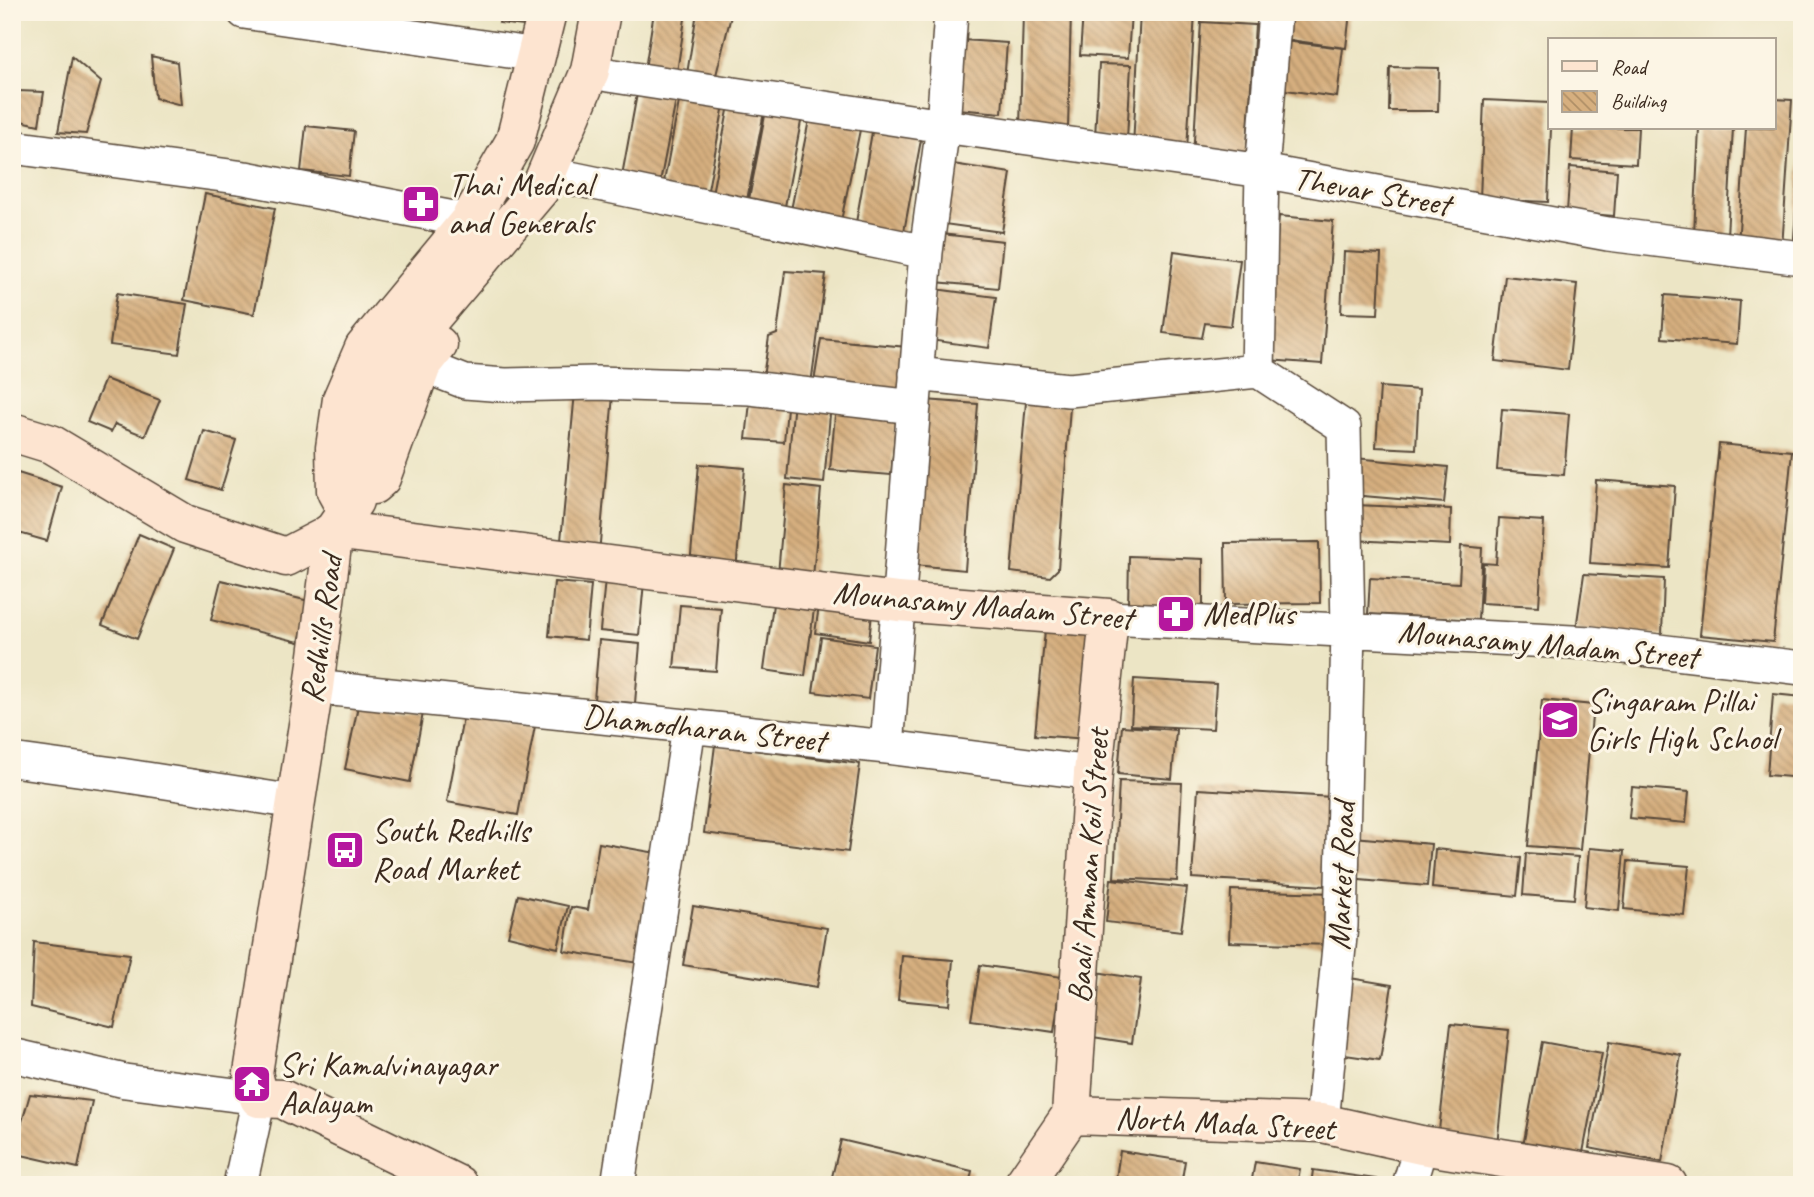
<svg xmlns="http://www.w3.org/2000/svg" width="1814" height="1197" font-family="Caveat,sans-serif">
	<defs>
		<pattern id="building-back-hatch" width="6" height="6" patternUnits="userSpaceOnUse" patternTransform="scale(1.75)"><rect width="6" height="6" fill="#d6af7f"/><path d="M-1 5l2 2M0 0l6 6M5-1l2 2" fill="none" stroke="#af8f67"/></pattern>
	</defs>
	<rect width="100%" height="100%" fill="#fcf5e5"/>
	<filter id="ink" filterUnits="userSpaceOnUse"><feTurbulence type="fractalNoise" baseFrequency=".0143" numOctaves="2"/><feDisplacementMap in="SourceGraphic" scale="14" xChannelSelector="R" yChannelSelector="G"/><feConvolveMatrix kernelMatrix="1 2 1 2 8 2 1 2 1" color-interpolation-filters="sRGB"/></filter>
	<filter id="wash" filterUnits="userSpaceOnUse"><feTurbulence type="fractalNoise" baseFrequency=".00686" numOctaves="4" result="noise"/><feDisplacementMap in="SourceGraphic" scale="28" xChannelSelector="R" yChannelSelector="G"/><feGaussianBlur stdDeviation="1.57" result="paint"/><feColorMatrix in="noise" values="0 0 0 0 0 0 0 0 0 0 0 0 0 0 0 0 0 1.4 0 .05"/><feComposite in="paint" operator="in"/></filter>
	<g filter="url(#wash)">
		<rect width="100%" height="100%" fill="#ece5c5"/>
		<g id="blocks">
			<path fill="url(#building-back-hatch)" d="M 501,12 L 535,12 L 532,27 L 499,23 Z
				M 654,12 L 686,12 L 676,79 L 644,75 Z
				M 697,12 L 732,12 L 714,83 L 686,80 Z
				M 1023,12 L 1071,12 L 1068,129 L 1020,128 Z
				M 1083,12 L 1131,12 L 1128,58 L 1080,55 Z
				M 1140,12 L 1195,12 L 1187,150 L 1133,147 Z
				M 1286,12 L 1350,12 L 1346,48 L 1283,39 Z
				M 1201,22 L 1255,25 L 1246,161 L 1193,158 Z
				M 962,40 L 1007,43 L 1002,113 L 957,109 Z
				M 1284,41 L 1343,48 L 1337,97 L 1278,89 Z
				M 151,56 L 177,62 L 181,105 L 155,98 Z
				M 72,57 L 101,82 L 86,134 L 58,132 Z
				M 1099,64 L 1131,65 L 1127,139 L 1095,137 Z
				M 1390,67 L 1439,68 L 1438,111 L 1389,111 Z
				M 639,83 L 678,90 L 659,188 L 621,181 Z
				M 682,86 L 726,94 L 707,195 L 663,187 Z
				M 17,91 L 44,92 L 39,125 L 12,119 L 12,106 Z
				M 1774,99 L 1792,100 L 1782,248 L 1738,245 L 1746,128 L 1774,128 Z
				M 730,100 L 765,107 L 746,205 L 711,199 Z
				M 1484,100 L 1550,103 L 1551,128 L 1548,202 L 1480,199 Z
				M 767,105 L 803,111 L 783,217 L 747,210 Z
				M 810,115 L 861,125 L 841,221 L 791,210 Z
				M 874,121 L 923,129 L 903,237 L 855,228 Z
				M 306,126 L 354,131 L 349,176 L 301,171 Z
				M 1573,128 L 1638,128 L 1636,164 L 1571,160 Z
				M 1699,128 L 1733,128 L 1727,236 L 1694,234 Z
				M 1800,155 L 1802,155 L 1802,239 L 1794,238 Z
				M 953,164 L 1011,173 L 1002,232 L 944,224 Z
				M 1570,167 L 1617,171 L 1614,216 L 1567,212 Z
				M 205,194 L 275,208 L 254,314 L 184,300 Z
				M 1279,216 L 1333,221 L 1322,364 L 1268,360 Z
				M 941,234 L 1003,241 L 998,288 L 936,282 Z
				M 1174,251 L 1240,260 L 1231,326 L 1205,323 L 1202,338 L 1163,333 Z
				M 1344,252 L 1381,254 L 1378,314 L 1341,313 Z
				M 785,271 L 826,274 L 811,384 L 763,377 L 769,337 L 777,334 Z
				M 1505,276 L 1577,284 L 1568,370 L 1495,361 Z
				M 935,289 L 996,297 L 989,348 L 929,340 Z
				M 117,293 L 187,304 L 179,354 L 110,345 Z
				M 1665,295 L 1740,301 L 1737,344 L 1662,338 Z
				M 821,339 L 907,347 L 901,399 L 813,388 Z
				M 105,379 L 160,400 L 145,436 L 115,424 L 111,432 L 87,422 Z
				M 1380,387 L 1419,390 L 1416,449 L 1376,447 Z
				M 575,392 L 613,395 L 599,554 L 560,551 Z
				M 751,393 L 788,396 L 784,442 L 746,439 Z
				M 794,400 L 831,403 L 824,483 L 787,479 Z
				M 925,400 L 978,404 L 965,570 L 915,565 Z
				M 1026,402 L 1070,407 L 1058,569 L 1050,577 L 1011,572 Z
				M 836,405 L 897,411 L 891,475 L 830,470 Z
				M 1502,409 L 1569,414 L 1564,475 L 1497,470 Z
				M 204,431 L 236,440 L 221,490 L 189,480 Z
				M 1719,444 L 1792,451 L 1773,642 L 1700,635 Z
				M 1355,458 L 1448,467 L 1444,503 L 1352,495 Z
				M 699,464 L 745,468 L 736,571 L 690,566 Z
				M 18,473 L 62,487 L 47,541 L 12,531 L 12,491 Z
				M 1596,480 L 1675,486 L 1669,568 L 1590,563 Z
				M 786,485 L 821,489 L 813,577 L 778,574 Z
				M 1355,505 L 1451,509 L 1450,545 L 1353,540 Z
				M 1499,518 L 1544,521 L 1539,606 L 1481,603 L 1483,563 L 1496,564 Z
				M 139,534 L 174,549 L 137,639 L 102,625 Z
				M 1319,542 L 1320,603 L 1226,604 L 1225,543 Z
				M 1461,546 L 1482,548 L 1478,620 L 1368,614 L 1370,578 L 1459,583 Z
				M 1129,556 L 1203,559 L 1203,614 L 1128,609 Z
				M 1584,574 L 1664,579 L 1662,635 L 1576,629 Z
				M 605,579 L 644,582 L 639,635 L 600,631 Z
				M 221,580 L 309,601 L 299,642 L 211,620 Z
				M 554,582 L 591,585 L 586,640 L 549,636 Z
				M 774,597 L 815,602 L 805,676 L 764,670 Z
				M 680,605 L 721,608 L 716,671 L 674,668 Z
				M 819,606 L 872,613 L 869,641 L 815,633 Z
				M 1046,620 L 1097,625 L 1087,739 L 1035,735 Z
				M 821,637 L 875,645 L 868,699 L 813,692 Z
				M 599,640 L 640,644 L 635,703 L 594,700 Z
				M 1134,679 L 1216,684 L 1213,729 L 1131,725 Z
				M 1773,694 L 1802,697 L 1802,778 L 1767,775 Z
				M 1542,700 L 1593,705 L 1580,850 L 1528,846 Z
				M 359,701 L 423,713 L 410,782 L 345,769 Z
				M 464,713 L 535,726 L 518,815 L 447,802 Z
				M 1122,726 L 1176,730 L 1172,779 L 1118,774 Z
				M 715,745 L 860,764 L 848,852 L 704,833 Z
				M 1119,781 L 1182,783 L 1177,881 L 1114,878 Z
				M 1632,787 L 1689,792 L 1686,823 L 1629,818 Z
				M 1198,789 L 1332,797 L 1327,886 L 1192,878 Z
				M 1353,837 L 1431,844 L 1427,886 L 1349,879 Z
				M 599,843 L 668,855 L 651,965 L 564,951 L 571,907 L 588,910 Z
				M 1589,848 L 1624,851 L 1619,911 L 1584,907 Z
				M 1435,849 L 1521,858 L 1517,896 L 1432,888 Z
				M 1526,853 L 1578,857 L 1574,899 L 1523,895 Z
				M 1628,861 L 1689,866 L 1684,915 L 1624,909 Z
				M 1111,879 L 1187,888 L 1181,931 L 1106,922 Z
				M 1231,890 L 1334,893 L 1332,945 L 1229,942 Z
				M 518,895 L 568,906 L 558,948 L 508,936 Z
				M 693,906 L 827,928 L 817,987 L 683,965 Z
				M 34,942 L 130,954 L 114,1027 L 31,1007 Z
				M 902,956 L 953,960 L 949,1005 L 898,1000 Z
				M 980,965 L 1062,977 L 1054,1032 L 971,1020 Z
				M 1096,972 L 1141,979 L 1132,1043 L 1086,1036 Z
				M 1350,978 L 1392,985 L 1380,1060 L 1338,1054 Z
				M 1451,1024 L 1509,1030 L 1497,1145 L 1438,1139 Z
				M 1542,1042 L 1602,1053 L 1581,1163 L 1522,1152 Z
				M 1609,1042 L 1681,1055 L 1662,1162 L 1589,1148 Z
				M 30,1094 L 92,1101 L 78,1168 L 13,1153 Z
				M 841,1140 L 972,1171 L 969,1185 L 830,1185 Z
				M 1120,1151 L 1185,1161 L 1181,1185 L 1115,1185 Z
				M 1255,1162 L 1300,1169 L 1297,1185 L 1251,1185 Z
				M 1313,1170 L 1376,1179 L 1375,1185 L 1311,1185 Z"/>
		</g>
	</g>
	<g filter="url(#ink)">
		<use href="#blocks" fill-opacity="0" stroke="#564637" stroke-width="2"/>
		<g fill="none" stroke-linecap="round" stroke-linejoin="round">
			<g stroke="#564637" stroke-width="36">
				<path id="street" d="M 244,12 L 537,55
					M 1275,12 L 1262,171 L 1258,371 L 1344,427 L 1348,629 L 1341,926 L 1322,1123
					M 608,75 L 943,126 L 1262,171 L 1608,234 L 1802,258
					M 12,147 L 245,178 L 469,221
					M 570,178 L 926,252 L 887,747
					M 926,252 L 943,126 L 951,12
					M 422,365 L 465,382 L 505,385 L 597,383 L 750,388 L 914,407
					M 916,374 L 1069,390 L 1258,371
					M 1109,618 L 1591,643 L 1802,668
					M 314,687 L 887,747 L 1093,773
					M 12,760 L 121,775 L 295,802
					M 12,1055 L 125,1081 L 259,1098 L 240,1185
					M 618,1185 L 689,727
					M 1409,1185 L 1421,1145"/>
			</g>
			<g stroke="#564637" stroke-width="41">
				<path id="secondary" d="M 12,432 L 51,444 L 185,524 L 286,557 L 323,538 L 334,530 L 898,602 L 1109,618 L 1093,773 L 1071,1115
					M 373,485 L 381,478 L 422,365 L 438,345
					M 347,511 L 336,491 L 335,448 L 342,399 L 364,348 L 469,221 L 515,141 L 547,12
					M 1071,1115 L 1322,1123 L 1421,1145 L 1668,1185
					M 458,1185 L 282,1099 L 259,1098 L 253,1073 L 314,687 L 334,530 L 354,501 L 377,401 L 402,352 L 540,189 L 590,71 L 601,12
					M 1023,1185 L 1071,1115"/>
			</g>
			<use href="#street" stroke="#fff" stroke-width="33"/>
			<use href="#secondary" stroke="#fde4d0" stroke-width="38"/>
		</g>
	</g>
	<defs>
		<g id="pharmacy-square" transform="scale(2.0125)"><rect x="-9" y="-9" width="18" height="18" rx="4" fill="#b5179e" stroke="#fcf5e5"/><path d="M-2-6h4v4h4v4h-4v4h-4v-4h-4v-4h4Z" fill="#fff"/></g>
		<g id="school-square" transform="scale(2.0125)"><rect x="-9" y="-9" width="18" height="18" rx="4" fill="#b5179e" stroke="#fcf5e5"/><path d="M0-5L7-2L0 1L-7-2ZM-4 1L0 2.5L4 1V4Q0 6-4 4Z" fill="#fff"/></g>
		<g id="bus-square" transform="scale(2.0125)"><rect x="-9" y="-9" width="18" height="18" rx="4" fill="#b5179e" stroke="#fcf5e5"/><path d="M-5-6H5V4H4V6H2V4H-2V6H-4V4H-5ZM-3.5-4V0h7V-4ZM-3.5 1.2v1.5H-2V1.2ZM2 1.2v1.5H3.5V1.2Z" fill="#fff"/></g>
		<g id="temple-square" transform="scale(2.0125)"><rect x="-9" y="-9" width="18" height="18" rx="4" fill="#b5179e" stroke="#fcf5e5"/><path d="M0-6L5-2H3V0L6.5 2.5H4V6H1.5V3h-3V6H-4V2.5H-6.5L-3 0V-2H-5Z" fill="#fff"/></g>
	</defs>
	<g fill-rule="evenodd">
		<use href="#pharmacy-square" x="421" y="204"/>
		<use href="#pharmacy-square" x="1176" y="614"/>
		<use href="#school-square" x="1560" y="720"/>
		<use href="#bus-square" x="345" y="850"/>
		<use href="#temple-square" x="252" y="1084"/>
	</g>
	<g text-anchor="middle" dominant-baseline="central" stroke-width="6" stroke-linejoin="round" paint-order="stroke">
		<g font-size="33" fill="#3b2a1e" stroke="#fcf5e5" text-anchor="start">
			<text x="448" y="185">Thai Medical<tspan x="448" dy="38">and Generals</tspan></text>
			<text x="1203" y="614">MedPlus</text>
			<text x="1587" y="701">Singaram Pillai<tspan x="1587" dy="38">Girls High School</tspan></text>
			<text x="372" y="831">South Redhills<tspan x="372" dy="38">Road Market</tspan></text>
			<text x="279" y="1065">Sri Kamalvinayagar<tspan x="279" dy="38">Aalayam</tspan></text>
		</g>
		<g font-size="33" fill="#3b2a1e" stroke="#fcf5e5">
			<text transform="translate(1372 191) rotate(10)">Thevar Street</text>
			<text transform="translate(983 605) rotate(5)">Mounasamy Madam Street</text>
			<text transform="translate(321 629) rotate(-82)">Redhills Road</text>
			<text transform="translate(1548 644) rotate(5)">Mounasamy Madam Street</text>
			<text transform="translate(704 728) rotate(6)">Dhamodharan Street</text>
			<text transform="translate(1088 866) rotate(-86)">Baali Amman Koil Street</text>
			<text transform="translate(1341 876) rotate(-88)">Market Road</text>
			<text transform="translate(1225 1123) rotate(3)">North Mada Street</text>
		</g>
	</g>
	<rect width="1814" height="1197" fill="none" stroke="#fcf5e5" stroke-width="42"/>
	<rect x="1548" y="38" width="228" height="91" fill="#fcf5e5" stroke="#afa495" stroke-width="2"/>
	<rect x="1562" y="61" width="35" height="10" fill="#fde4d0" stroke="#afa495" stroke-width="2"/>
	<text x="1611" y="74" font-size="21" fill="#3b2a1e">Road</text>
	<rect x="1562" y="91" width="35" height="21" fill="url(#building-back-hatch)" stroke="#afa495" stroke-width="2"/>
	<text x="1611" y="108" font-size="21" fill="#3b2a1e">Building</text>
</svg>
